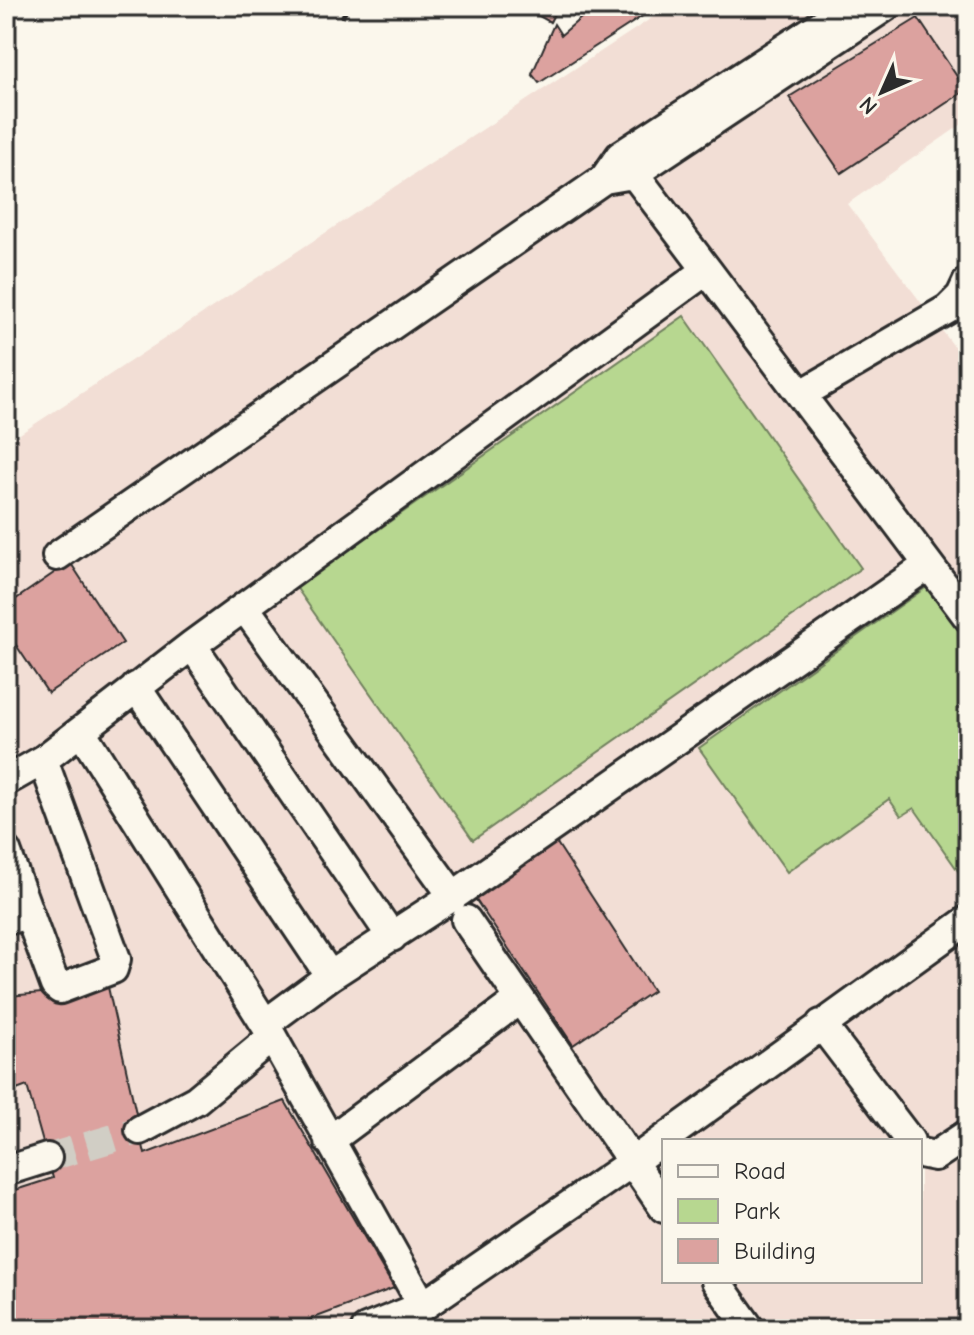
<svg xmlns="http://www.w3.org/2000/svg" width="974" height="1335" font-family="'Comic Neue',sans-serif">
	<rect width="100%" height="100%" fill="#fbf7ec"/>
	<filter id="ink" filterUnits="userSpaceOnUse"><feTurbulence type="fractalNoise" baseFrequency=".0125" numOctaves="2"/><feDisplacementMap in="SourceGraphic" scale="16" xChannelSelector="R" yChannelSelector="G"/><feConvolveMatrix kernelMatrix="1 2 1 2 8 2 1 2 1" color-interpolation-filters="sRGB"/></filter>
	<g filter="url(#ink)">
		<path fill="#f2ded5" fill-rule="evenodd" d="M 670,6 L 968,6 L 968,120 L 847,204 L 968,365 L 968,1329 L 6,1329 L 6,443 ZM 664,1141 L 920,1141 L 920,1281 L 664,1281 Z"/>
		<path fill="#b7d790" stroke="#71815e" stroke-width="2" d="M 684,316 L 861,568 L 473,840 L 296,587 Z
			M 928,586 L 968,644 L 968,885 L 914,808 L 901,816 L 889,799 L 787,872 L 699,748 Z"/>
		<path fill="#dca29f" stroke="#2b2b2b" stroke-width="2" d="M 521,6 L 558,6 L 550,22 Z
			M 575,6 L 658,6 L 539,83 L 532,74 L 554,24 L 561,35 L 582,17 Z
			M 918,18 L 966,90 L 841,173 L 789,97 Z
			M 70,562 L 123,643 L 48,693 L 6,630 L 6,606 Z
			M 553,837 L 653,991 L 573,1045 L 472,894 Z
			M 108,987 L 145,1154 L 285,1101 L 394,1288 L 285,1329 L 6,1329 L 6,1193 L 53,1178 L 27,1086 L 6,1094 L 6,989 L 9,996 Z"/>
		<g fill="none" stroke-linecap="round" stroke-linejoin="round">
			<path stroke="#d1cec5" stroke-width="28" stroke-dasharray="28 14" stroke-linecap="butt" d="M 47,1158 L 140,1130"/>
			<g stroke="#2b2b2b" stroke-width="34">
				<path id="minor" d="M 623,159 L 707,270
					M 604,179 L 633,174 L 886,6
					M 802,394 L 948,309 L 961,296 L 968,281
					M 57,556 L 604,179 L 620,156 L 850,6
					M 245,608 L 453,896
					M 192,645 L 392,937
					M 136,687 L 330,976
					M 81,731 L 265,1024 L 423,1306
					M 6,781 L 43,760 L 192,645 L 707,270 L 968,617
					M 6,851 L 55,985 L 60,989 L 113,969 L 116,959 L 43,760
					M 6,920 L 29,914
					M 466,920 L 664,1208
					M 265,1024 L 330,976 L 453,896 L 928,565
					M 821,1024 L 910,1141
					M 140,1130 L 196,1100 L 272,1037
					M 329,1141 L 520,999
					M 920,1153 L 935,1156 L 968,1134
					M 6,1171 L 47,1158
					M 716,1281 L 750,1329
					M 366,1329 L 423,1306 L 631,1163 L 968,920"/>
			</g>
			<path stroke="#2b2b2b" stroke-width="5" stroke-dasharray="8 6" stroke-linecap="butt" d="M 342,18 L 348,6"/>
			<use href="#minor" stroke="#fbf7ec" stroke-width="28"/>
		</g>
	</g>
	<rect width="974" height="1335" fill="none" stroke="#fbf7ec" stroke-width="32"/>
	<rect x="16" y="16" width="942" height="1303" fill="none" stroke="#2b2b2b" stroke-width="3" filter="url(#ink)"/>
	<rect x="662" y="1139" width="260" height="144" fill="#fbf7ec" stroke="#a8a59f" stroke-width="2"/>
	<rect x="678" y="1165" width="40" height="12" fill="#fbf7ec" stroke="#a8a59f" stroke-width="2"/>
	<text x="734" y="1179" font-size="24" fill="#2b2b2b">Road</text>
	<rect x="678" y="1199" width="40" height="24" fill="#b7d790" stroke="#a8a59f" stroke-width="2"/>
	<text x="734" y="1219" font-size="24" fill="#2b2b2b">Park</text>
	<rect x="678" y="1239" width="40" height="24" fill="#dca29f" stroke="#a8a59f" stroke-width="2"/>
	<text x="734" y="1259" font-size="24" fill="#2b2b2b">Building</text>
	<g transform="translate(882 92) rotate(225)" stroke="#fbf7ec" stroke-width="6" paint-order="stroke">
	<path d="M0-6L14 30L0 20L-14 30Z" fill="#2b2b2b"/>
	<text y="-12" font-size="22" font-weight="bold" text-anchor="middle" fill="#2b2b2b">N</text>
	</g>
</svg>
